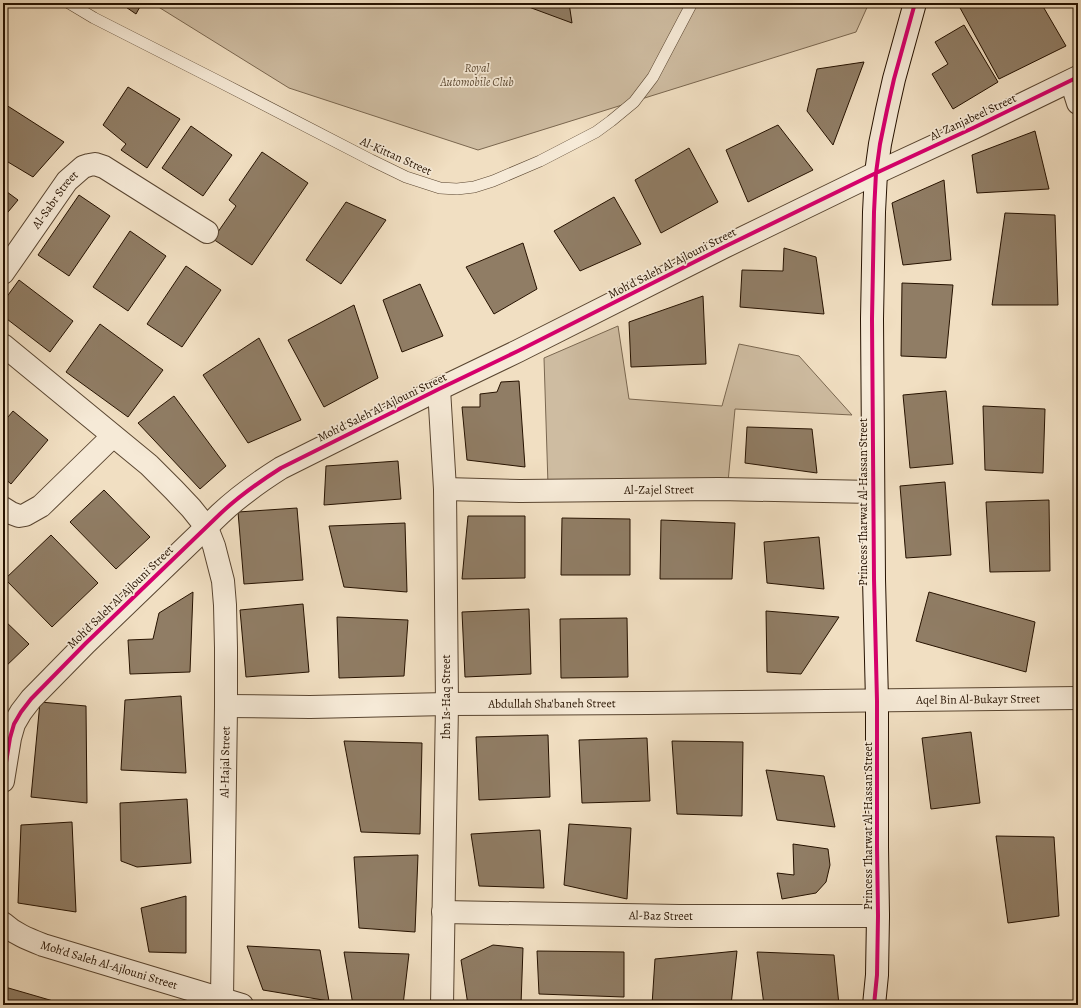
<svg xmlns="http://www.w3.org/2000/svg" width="1081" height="1008" font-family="Alegreya,serif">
	<rect width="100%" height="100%" fill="#f1dfc2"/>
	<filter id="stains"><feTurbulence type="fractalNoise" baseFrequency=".005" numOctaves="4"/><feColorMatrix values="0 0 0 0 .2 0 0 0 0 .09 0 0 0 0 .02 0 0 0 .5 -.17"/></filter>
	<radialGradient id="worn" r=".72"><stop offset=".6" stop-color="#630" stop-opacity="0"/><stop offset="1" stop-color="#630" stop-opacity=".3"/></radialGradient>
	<path fill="#cebca1" stroke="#7a6750" d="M 152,3 L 869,3 L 856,32 L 478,150 L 289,88 Z
		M 618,326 L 629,399 L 722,406 L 739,344 L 799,356 L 852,415 L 735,409 L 728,482 L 548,485 L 544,358 Z"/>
	<path fill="#907d65" stroke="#261200" d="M 120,3 L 142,3 L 136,14 Z
		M 518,3 L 569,3 L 572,23 Z
		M 965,3 L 1041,3 L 1066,46 L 999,79 L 959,6 Z
		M 964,25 L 998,82 L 953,109 L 932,74 L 948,64 L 935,42 Z
		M 864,62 L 833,145 L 807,111 L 817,69 Z
		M 128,87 L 180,119 L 147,168 L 121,150 L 126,144 L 103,125 Z
		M 3,103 L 64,142 L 33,177 L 3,159 Z
		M 778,125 L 813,170 L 748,202 L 726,150 Z
		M 191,126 L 232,155 L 203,196 L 162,168 Z
		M 1035,131 L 1049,189 L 977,193 L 972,155 Z
		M 689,148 L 718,202 L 661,233 L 635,180 Z
		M 262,152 L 308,183 L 252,265 L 213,239 L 236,206 L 229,200 Z
		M 944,180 L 951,260 L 903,265 L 892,203 Z
		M 3,189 L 18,200 L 3,218 Z
		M 79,195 L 110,216 L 69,276 L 38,255 Z
		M 614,197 L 641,244 L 580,271 L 554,231 Z
		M 346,202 L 386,220 L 341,284 L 306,260 Z
		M 1005,213 L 1055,215 L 1058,305 L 992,305 Z
		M 130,231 L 166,256 L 128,311 L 93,287 Z
		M 523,243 L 537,289 L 494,314 L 466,267 Z
		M 784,248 L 816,257 L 824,314 L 740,307 L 742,270 L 783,271 Z
		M 186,266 L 221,290 L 182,347 L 147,324 Z
		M 19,280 L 73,321 L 50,352 L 3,316 L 3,302 Z
		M 902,283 L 953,285 L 946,358 L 901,356 Z
		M 420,284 L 443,336 L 402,352 L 383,300 Z
		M 703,296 L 706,364 L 631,367 L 629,322 Z
		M 354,305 L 378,378 L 324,407 L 288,340 Z
		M 100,324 L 163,370 L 128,417 L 66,372 Z
		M 259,338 L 301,420 L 248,443 L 203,375 Z
		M 519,381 L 525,467 L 467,460 L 462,407 L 480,407 L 480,394 L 497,392 L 501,382 Z
		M 946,391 L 953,464 L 910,468 L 903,395 Z
		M 174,396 L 226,466 L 200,489 L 138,423 Z
		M 983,406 L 1045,409 L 1043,473 L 985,470 Z
		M 13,411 L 48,440 L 11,484 L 3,477 L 3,423 Z
		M 747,427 L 812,429 L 817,473 L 745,463 Z
		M 398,461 L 401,499 L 324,505 L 326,466 Z
		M 945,482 L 951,555 L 906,558 L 900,486 Z
		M 104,490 L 150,537 L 116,569 L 70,522 Z
		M 1049,500 L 1050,571 L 990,572 L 986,502 Z
		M 297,508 L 303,580 L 244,584 L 238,512 Z
		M 468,516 L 525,516 L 525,578 L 462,579 Z
		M 562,518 L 630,519 L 630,575 L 561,575 Z
		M 661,520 L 735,523 L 732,579 L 660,579 Z
		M 405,523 L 407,592 L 344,587 L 329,526 Z
		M 51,535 L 98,583 L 52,627 L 5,579 Z
		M 819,537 L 824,589 L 767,583 L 764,542 Z
		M 193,592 L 190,672 L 130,674 L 128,640 L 153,639 L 159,613 Z
		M 929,592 L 1035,622 L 1026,672 L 916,641 Z
		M 303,604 L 309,672 L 246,677 L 240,610 Z
		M 529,609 L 531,674 L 465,677 L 462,612 Z
		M 766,611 L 839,617 L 801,674 L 767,672 Z
		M 337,617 L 408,620 L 404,676 L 339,678 Z
		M 627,618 L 628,677 L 561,678 L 560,619 Z
		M 3,619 L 29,644 L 3,669 Z
		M 181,696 L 186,773 L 121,770 L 125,700 Z
		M 40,702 L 86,706 L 87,803 L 31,797 Z
		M 971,732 L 980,803 L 931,809 L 922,738 Z
		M 548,735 L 550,797 L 479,800 L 476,737 Z
		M 647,738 L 650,801 L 582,803 L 579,740 Z
		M 344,741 L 422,743 L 420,834 L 361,832 Z
		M 672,741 L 743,742 L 742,816 L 677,814 Z
		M 766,770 L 824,776 L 835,827 L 777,820 Z
		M 187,799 L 191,863 L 137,867 L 121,861 L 120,803 Z
		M 72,822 L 76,912 L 18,903 L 21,825 Z
		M 569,824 L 631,828 L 627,899 L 564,885 Z
		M 540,830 L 544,888 L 479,886 L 471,834 Z
		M 996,836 L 1054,837 L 1059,916 L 1008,923 Z
		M 793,844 L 828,849 L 830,865 L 826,882 L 816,893 L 782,899 L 777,873 L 794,875 Z
		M 418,855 L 415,932 L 359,928 L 354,857 Z
		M 186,896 L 186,953 L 149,952 L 141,908 Z
		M 493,945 L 523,948 L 521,1005 L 468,1005 L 461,960 Z
		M 247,946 L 320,950 L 329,1001 L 263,990 Z
		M 537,951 L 624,952 L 624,997 L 539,994 Z
		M 737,951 L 731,1005 L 652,1005 L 655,959 Z
		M 344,952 L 409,954 L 403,1005 L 353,1005 Z
		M 757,952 L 834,955 L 839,1005 L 764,1005 Z
		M 5,987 L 67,1005 L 3,1005 L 3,994 Z"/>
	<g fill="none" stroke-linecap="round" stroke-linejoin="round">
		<g stroke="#594530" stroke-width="12">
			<path id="lane" d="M 69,3 L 94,18 L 218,81 L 371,160 L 406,177 L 440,188 L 457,189 L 474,187 L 493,181 L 540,161 L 596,132 L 611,121 L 634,102 L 653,77 L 692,3"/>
		</g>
		<g stroke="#594530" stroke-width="24">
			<g id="street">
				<path d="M 1071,81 L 1078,103"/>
				<path id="s1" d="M 3,273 L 67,181 L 83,167 L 89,165 L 95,164 L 104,167 L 207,232"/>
				<path d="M 3,345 L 149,465 L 174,490 L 191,508 L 207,528 L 214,546 L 223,581 L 225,605 L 226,648 L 226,706 L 222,998"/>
				<path d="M 439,389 L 445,489 L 447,704 L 442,1005"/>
				<path id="s2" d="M 445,489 L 520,491 L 719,489 L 873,492"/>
				<path d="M 3,508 L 11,513 L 19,516 L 25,515 L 41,506 L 113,436"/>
				<path id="s3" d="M 226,706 L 310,707 L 447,704 L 648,703 L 1078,698"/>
				<path d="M 3,781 L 10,738 L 14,724 L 21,712 L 31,699 L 86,643 L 220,514 C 239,496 259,482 281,468 L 439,389 L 518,351 L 724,247 L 876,173 L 973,128 L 1078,77"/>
				<path id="s4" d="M 443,912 L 680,916 L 878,916"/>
				<path id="s5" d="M 3,923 C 15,934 28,939 43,945 L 242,1005"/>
			</g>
		</g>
		<g stroke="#261200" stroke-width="24">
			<path id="secondary" d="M 874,1005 L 877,975 L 878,916 L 877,847 L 877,701 L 874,579 L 872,319 L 874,212 L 876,173 L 880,144 L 887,110 L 894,79 L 915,3"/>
		</g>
		<use href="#lane" stroke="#f6ead7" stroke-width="11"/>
		<use href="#street" stroke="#f6ead7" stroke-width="22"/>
		<use href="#secondary" stroke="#f6ead7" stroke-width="22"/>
		<g stroke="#f6ead7" stroke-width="6">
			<path id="cycleway" d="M 3,781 L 10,738 L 14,724 L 21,712 L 31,699 L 86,643 L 220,514 C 239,496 259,482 281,468 L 439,389 L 518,351 L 724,247 L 876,173 L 973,128 L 1078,77
				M 874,1005 L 877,975 L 878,916 L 877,847 L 877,701 L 874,579 L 872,319 L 874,212 L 876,173 L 880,144 L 887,110 L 894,79 L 915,3"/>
		</g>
		<use href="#cycleway" stroke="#d6006c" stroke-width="4"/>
	</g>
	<g text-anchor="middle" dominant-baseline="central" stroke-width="3.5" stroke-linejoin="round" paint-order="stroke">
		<g font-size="12" font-style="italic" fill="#614e38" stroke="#f6ead7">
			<text x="477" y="68">Royal<tspan x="477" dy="14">Automobile Club</tspan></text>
		</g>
		<g font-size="12" fill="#261200" stroke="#f6ead7">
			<text transform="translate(973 117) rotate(-25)">Al-Zanjabeel Street</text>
			<text transform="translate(396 156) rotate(24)">Al-Kittan Street</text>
			<text stroke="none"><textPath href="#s1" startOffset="90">Al-Sabr Street</textPath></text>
			<text transform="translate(672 263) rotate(-27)">Moh'd Saleh Al-Ajlouni Street</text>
			<text transform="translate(382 407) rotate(-26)">Moh'd Saleh Al-Ajlouni Street</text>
			<text stroke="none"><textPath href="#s2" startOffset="214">Al-Zajel Street</textPath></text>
			<text transform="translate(863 502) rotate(-90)">Princess Tharwat Al-Hassan Street</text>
			<text transform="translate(120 597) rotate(-44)">Moh'd Saleh Al-Ajlouni Street</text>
			<text transform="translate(446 697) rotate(-90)">Ibn Is-Haq Street</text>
			<text stroke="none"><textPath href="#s3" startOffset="752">Aqel Bin Al-Bukayr Street</textPath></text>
			<text stroke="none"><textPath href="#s3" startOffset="326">Abdullah Sha'baneh Street</textPath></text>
			<text transform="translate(225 762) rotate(-89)">Al-Hajal Street</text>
			<text transform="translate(868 826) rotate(-90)">Princess Tharwat Al-Hassan Street</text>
			<text stroke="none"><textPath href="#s4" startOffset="218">Al-Baz Street</textPath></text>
			<text stroke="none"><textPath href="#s5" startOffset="115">Moh'd Saleh Al-Ajlouni Street</textPath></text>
		</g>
	</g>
	<rect width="1081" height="1008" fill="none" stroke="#f1dfc2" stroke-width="16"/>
	<rect x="4" y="4" width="1073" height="1000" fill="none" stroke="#261200" stroke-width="2"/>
	<rect x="8" y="8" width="1065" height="992" fill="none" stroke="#261200"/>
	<rect width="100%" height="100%" filter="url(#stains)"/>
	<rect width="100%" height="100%" fill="url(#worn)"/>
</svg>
